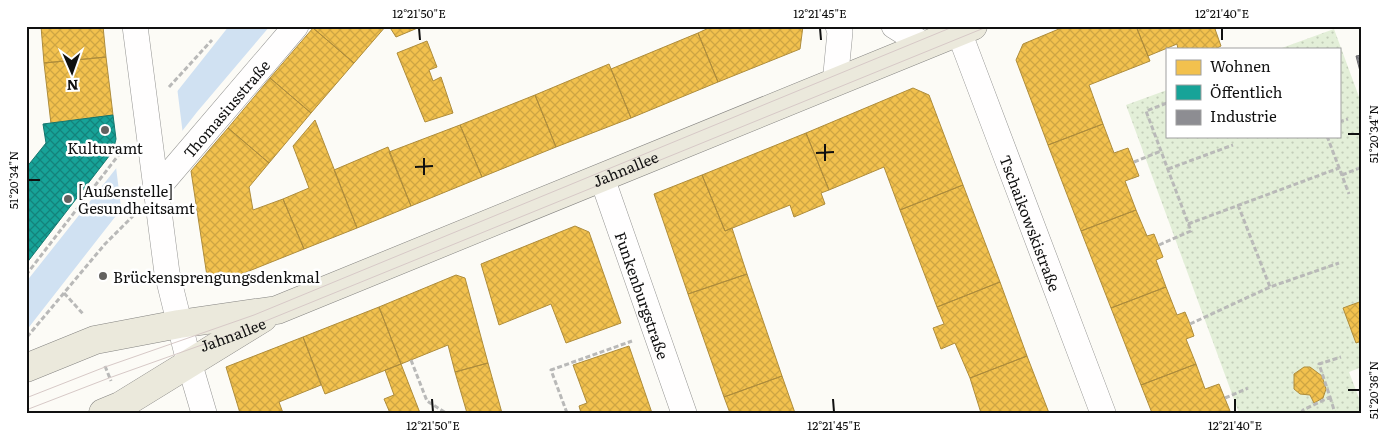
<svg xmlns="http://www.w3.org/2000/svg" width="1388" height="439" font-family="Literata,serif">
	<defs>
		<pattern id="grass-dots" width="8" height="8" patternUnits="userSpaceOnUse" patternTransform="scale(1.25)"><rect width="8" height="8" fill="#e3efd8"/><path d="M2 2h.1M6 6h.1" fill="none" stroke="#c2ccb8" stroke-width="1.8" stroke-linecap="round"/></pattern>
		<pattern id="homes-cross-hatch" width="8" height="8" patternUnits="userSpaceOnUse" patternTransform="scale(1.25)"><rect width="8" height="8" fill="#f2c14e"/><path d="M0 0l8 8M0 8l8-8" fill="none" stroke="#cea543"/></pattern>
		<pattern id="public-cross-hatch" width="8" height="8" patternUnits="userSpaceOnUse" patternTransform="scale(1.25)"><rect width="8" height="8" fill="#17a398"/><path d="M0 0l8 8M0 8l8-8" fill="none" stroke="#13837b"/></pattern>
		<pattern id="industry-cross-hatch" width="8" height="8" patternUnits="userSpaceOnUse" patternTransform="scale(1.25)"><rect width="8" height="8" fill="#8d8d92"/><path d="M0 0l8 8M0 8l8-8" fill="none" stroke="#727276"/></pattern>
	</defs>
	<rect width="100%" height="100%" fill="#fcfbf6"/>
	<path fill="url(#grass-dots)" d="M 1334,29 L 1362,105 L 1362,301 L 1343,308 L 1356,342 L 1362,341 L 1362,367 L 1349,372 L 1362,406 L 1362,413 L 1239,413 L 1126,105 L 1167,90 L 1167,136 L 1339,136 L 1339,49 L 1279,49 Z"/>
	<path fill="#d0e1f2" d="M 229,26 L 270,26 L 197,112 L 26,331 L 26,282 Z"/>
	<path fill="#fcfbf6" d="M 177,87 L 183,135 L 122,215 L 116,167 Z"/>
	<path fill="url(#homes-cross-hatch)" stroke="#ae8c3b" d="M 41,26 L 103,26 L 106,57 L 44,63 Z
		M 314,26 L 386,26 L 354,63 L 313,28 Z
		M 389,26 L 420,26 L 420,27 L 396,37 Z
		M 713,26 L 803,26 L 800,49 L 718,82 L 698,33 Z
		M 1066,26 L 1136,26 L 1150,61 L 1089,85 L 1103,124 L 1048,145 L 1016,60 L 1023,44 Z
		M 1136,26 L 1223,26 L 1215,29 L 1221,46 L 1215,49 L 1178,49 L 1177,44 L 1148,56 Z
		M 313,28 L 354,63 L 311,113 L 270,78 Z
		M 698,33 L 718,82 L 631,118 L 611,69 Z
		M 427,41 L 437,67 L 429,70 L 433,81 L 441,77 L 453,113 L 425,122 L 397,53 Z
		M 106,57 L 113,115 L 51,124 L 44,63 Z
		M 609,64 L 631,118 L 556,147 L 535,95 Z
		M 270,78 L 311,113 L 269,163 L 228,128 Z
		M 913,88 L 929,95 L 963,185 L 900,210 L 884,167 L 829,190 L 806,133 Z
		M 535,95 L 556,147 L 482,177 L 460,125 Z
		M 315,120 L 357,228 L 304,249 L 283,199 L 309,188 L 293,146 Z
		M 1103,124 L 1114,153 L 1128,148 L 1139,176 L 1125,181 L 1136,210 L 1081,231 L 1048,145 Z
		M 460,125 L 482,177 L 411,206 L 389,152 Z
		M 228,128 L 269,163 L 249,187 L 253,210 L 283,199 L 304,249 L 219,283 L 207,276 L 191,171 Z
		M 806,133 L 829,190 L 821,193 L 825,204 L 794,217 L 790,205 L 725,231 L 702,175 Z
		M 388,147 L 411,206 L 357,228 L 334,170 Z
		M 702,175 L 725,231 L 732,228 L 747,274 L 688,294 L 654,194 Z
		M 963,185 L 1000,282 L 937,307 L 900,210 Z
		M 1136,210 L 1147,236 L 1154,234 L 1163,257 L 1156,260 L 1166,287 L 1111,308 L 1081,231 Z
		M 575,226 L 589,232 L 621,323 L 566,343 L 551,304 L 499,325 L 481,264 Z
		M 747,274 L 782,376 L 724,397 L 688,294 Z
		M 456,275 L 465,278 L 488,363 L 455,372 L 448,345 L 401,364 L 379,307 Z
		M 1000,282 L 1027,356 L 970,378 L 955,343 L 941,349 L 933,328 L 944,324 L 937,307 Z
		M 1166,287 L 1177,315 L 1185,312 L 1190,324 L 1194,336 L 1186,339 L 1196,364 L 1141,385 L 1111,308 Z
		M 1362,301 L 1362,341 L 1356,343 L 1343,308 Z
		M 379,307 L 401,364 L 325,394 L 303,337 Z
		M 303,337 L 321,385 L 279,402 L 283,413 L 240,413 L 226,367 Z
		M 629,346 L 652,413 L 581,413 L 579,406 L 587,403 L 573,365 Z
		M 1027,356 L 1049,413 L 981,413 L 970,378 Z
		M 488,363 L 502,413 L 467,413 L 455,372 Z
		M 401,364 L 420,413 L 390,413 L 384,399 L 394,395 L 385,370 Z
		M 1196,364 L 1205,389 L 1219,384 L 1230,411 L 1152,413 L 1141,385 Z
		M 1304,367 L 1310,367 L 1322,376 L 1326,389 L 1323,398 L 1314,403 L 1310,395 L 1300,394 L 1294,389 L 1294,374 Z
		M 782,376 L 795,413 L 730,413 L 724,397 Z"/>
	<path fill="url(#public-cross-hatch)" stroke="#15776f" d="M 113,115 L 116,139 L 113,151 L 26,264 L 26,168 L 46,143 L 43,124 Z"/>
	<path fill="url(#industry-cross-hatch)" stroke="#68686b" d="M 1362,55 L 1362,79 L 1356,56 Z"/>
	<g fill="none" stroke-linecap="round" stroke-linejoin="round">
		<g stroke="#969694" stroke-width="26">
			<g id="minor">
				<path d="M 135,26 L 167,273 L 189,362 L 204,413"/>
				<path d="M 894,26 L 926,46"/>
				<path id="s1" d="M 959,32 L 1103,413"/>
				<path d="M 835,83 L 840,32 L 838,26"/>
				<path id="s2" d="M 602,178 L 684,413"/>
				<path id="s3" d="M 155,191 L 296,26"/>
			</g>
		</g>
		<g stroke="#848381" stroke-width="29">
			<g id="primary">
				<path id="s4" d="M 26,368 L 95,340 L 179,324 L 277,310 L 973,26"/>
				<path d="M 103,413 L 120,406 L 263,318"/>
			</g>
		</g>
		<path stroke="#b9b9b8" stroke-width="3" stroke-dasharray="5 2.5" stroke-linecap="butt" d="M 169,87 L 212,40
			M 1339,122 L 1348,119
			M 1327,136 L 1349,194
			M 1134,162 L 1161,151
			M 1168,169 L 1233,145
			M 1342,175 L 1362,167
			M 1238,205 L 1270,287
			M 1188,224 L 1339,168
			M 1159,245 L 1191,231 L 1146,111 L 1167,103
			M 26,275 L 124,148
			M 64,293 L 84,315
			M 1190,324 L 1270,287 L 1339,263
			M 27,337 L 105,244 L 133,216
			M 411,360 L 427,401 L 446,413
			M 105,366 L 111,381
			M 1330,397 L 1335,413
			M 1225,398 L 1248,388
			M 567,413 L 551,370 L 632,341
			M 1301,413 L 1303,410 L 1330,397 L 1319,364 L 1341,357"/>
		<use href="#minor" stroke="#fffefe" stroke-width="25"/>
		<use href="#primary" stroke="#ebe9dc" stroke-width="28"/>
		<g stroke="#d7c9c7" stroke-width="1">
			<path d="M 26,398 L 105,367 L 254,315 L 955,26"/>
			<path id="s5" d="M 26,410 L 109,378 L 241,331 L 989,26"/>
		</g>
	</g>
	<path fill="none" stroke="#101010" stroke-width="2" d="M 419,28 L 420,40M 820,28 L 821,40M 1222,28 L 1222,40M 1348,134 L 1360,134M 825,144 L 825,161M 816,153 L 834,152M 424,158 L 424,175M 415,167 L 433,166M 28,180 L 40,180M 1348,390 L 1360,390M 432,399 L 433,412M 833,399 L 834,412M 1235,399 L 1235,412"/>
	<g fill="#636260" stroke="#fff" stroke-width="2">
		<circle cx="105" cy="130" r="5"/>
		<circle cx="68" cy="199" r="5"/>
		<circle cx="103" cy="276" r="5"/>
	</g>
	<g text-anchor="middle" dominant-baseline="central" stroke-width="5" stroke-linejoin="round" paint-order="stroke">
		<g font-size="15" fill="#101010" stroke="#fff">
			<text stroke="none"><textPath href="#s3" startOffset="109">Thomasiusstraße</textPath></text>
			<text stroke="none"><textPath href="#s4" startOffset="635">Jahnallee</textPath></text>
			<text stroke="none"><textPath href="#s1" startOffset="204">Tschaikowskistraße</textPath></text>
			<text stroke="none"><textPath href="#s2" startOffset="124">Funkenburgstraße</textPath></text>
			<text stroke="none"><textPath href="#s5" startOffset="220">Jahnallee</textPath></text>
		</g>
		<g font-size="15" fill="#101010" stroke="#fff" text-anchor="start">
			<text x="105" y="147" text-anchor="middle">Kulturamt</text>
			<text x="78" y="190">[Außenstelle]<tspan x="78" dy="17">Gesundheitsamt</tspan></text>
			<text x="113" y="276">Brückensprengungsdenkmal</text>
		</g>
	</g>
	<rect width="1388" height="439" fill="none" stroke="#ffffff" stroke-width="55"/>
	<rect x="1166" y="48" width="175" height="90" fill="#ffffff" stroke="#9f9f9f"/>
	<rect x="1176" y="60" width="25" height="15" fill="#f2c14e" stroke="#9f9f9f"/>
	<text x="1210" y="72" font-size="15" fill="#101010">Wohnen</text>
	<rect x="1176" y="85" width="25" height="15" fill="#17a398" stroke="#9f9f9f"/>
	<text x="1210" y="98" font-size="15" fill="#101010">Öffentlich</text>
	<rect x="1176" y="110" width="25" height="15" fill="#8d8d92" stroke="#9f9f9f"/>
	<text x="1210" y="122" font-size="15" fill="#101010">Industrie</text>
	<g transform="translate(72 72) rotate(178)" stroke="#ffffff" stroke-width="4" paint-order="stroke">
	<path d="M0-4L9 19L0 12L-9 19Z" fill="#101010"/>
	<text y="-8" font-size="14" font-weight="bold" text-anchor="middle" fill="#101010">N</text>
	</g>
	<rect x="28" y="28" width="1332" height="384" fill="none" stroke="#101010" stroke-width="2"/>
	<g font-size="12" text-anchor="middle" fill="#101010">
		<text x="419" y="18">12°21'50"E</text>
		<text x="820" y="18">12°21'45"E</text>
		<text x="1222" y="18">12°21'40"E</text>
		<text transform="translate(1374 134) rotate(-90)" y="4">51°20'34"N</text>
		<text transform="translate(14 180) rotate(-90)" y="4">51°20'34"N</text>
		<text transform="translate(1374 390) rotate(-90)" y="4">51°20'36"N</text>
		<text x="433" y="430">12°21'50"E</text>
		<text x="834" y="430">12°21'45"E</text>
		<text x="1235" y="430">12°21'40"E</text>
	</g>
</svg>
